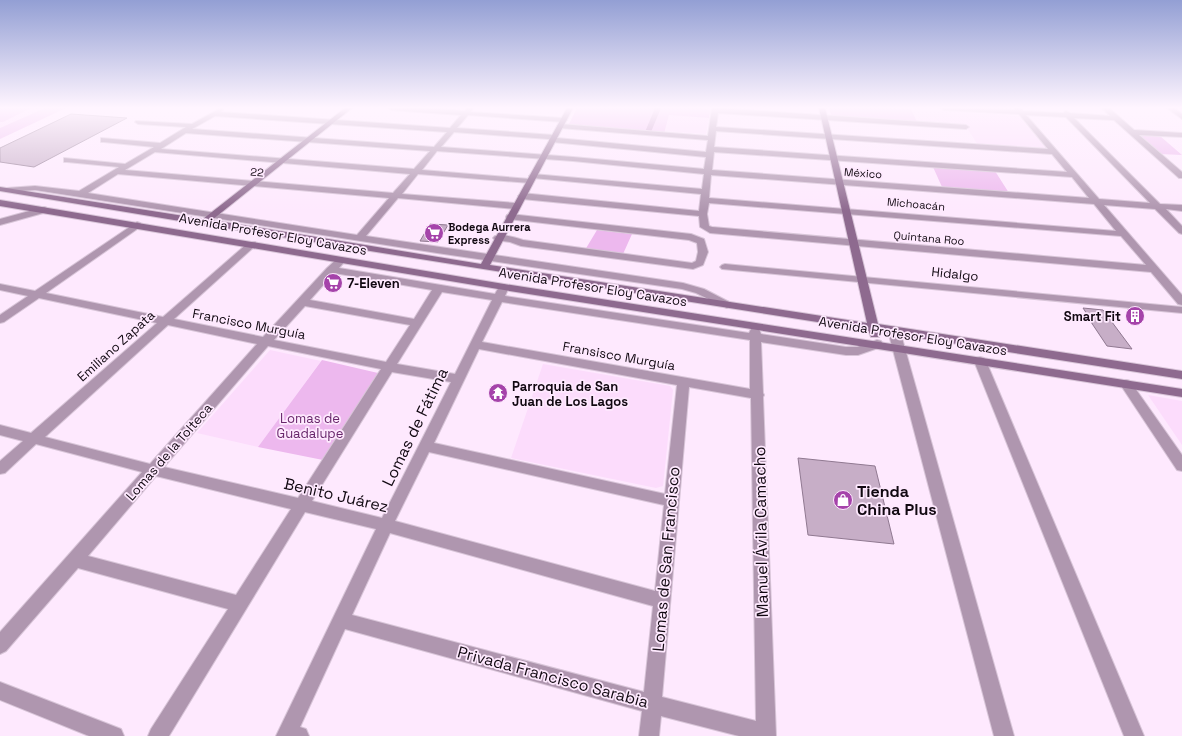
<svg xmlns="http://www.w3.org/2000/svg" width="1182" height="736" font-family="'Space Grotesk',sans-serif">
	<rect width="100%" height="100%" fill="#fee9fe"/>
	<path fill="#fcdcfc" d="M 0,108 L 44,108 L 0,128 Z
		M 911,109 L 1019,116 L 1046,148 L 978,145 L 965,125 L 917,122 Z
		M 669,115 L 709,118 L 706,134 L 665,131 Z
		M 270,350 L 321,361 L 258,447 L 197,433 Z
		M 543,364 L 670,386 L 673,390 L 663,486 L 656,488 L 511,458 Z
		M 1148,395 L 1182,401 L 1182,445 Z"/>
	<path fill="#edb8ee" d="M 0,108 L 31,108 L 3,122 L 0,122 Z
		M 45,108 L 66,108 L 0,139 L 0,128 Z
		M 577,108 L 700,108 L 710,110 L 709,118 L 669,115 L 664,134 L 569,124 Z
		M 829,108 L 911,109 L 917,122 L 832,117 Z
		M 1142,135 L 1160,136 L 1182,155 L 1160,154 L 1140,136 Z
		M 933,167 L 995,171 L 1009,193 L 942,187 Z
		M 597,230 L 632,234 L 623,254 L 585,250 Z
		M 322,360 L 378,373 L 323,460 L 258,447 Z"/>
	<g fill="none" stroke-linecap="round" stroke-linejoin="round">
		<path fill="#b57fb6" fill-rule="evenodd" d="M 655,108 L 661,108 L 651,132 L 646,133 L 645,132 Z"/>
	</g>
	<path fill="#c7aec7" stroke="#907991" d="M 71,114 L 127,118 L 34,167 L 0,162 L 0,148 Z
		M 430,224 L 448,225 L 438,242 L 420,241 Z
		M 1083,308 L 1103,310 L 1132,349 L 1107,346 L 1091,322 L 1093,323 Z
		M 798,458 L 875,466 L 894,544 L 808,535 Z"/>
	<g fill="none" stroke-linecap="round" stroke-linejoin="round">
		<g stroke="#d8c5d8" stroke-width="2">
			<path id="street" d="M 221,108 L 223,110 L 221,112 L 450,128 L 461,115 L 391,110 L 388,108 L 422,108 L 465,111 L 467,108 L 473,108 L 471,112 L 564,118 L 567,120 L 564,122 L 468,115 L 457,128 L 554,135 L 557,135 L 557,138 L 706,152 L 708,140 L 560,128 L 557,126 L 560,124 L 708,136 L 712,108 L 718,108 L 966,125 L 969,127 L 966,129 L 718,113 L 716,127 L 1048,149 L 1019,114 L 944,110 L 941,108 L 1015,110 L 1014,108 L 1021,108 L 1023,111 L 1063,113 L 1066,111 L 1070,113 L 1110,116 L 1102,108 L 1109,108 L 1134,130 L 1182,133 L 1182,137 L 1139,135 L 1182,172 L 1182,178 L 1179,178 L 1114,120 L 1074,118 L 1160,204 L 1182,205 L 1182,211 L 1166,209 L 1182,226 L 1182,234 L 1179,233 L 1155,209 L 1104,205 L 1182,295 L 1182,305 L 1178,304 L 1151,272 L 710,233 L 700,227 L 699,216 L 522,199 L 518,196 L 522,193 L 699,211 L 701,194 L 533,178 L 529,176 L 533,174 L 702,189 L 704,174 L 573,161 L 437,151 L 422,170 L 530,179 L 534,181 L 530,183 L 418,174 L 402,194 L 515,203 L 519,206 L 515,209 L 398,198 L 366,236 L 683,283 L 704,289 L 731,303 L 732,305 L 727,308 L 696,293 L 682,289 L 437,253 L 80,197 L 35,190 L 7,192 L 3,190 L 7,188 L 35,186 L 79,191 L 119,167 L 67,162 L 64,162 L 64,158 L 125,164 L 154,147 L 104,142 L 101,142 L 101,138 L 160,143 L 186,127 L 138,124 L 135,122 L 136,121 L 192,124 ZM 1026,115 L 1066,117 L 1150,203 L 1099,199 ZM 215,116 L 447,132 L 434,147 L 192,129 ZM 716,131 L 1052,154 L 1067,172 L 714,147 ZM 454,132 L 549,139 L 549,142 L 552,142 L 706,157 L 704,169 L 573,157 L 441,147 ZM 186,133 L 430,151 L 414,169 L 161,149 ZM 155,152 L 410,174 L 393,193 L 125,170 ZM 714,152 L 1072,177 L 1089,198 L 712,170 ZM 118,174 L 389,198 L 357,235 L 88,193 ZM 711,175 L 1094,204 L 1116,231 L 709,198 ZM 709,203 L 1121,236 L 1146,265 L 712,227 L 709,226 L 707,214 Z
				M 1167,108 L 1174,108 L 1182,114 L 1182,119 Z
				M 44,207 L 47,208 L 48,210 L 47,212 L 0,225 L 0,219 Z
				M 510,214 L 691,234 L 704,239 L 708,252 L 703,265 L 693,269 L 521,246 L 510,242 L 495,240 L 493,238 L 495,236 C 504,234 514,237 523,240 L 692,263 L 696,261 L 698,252 L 697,243 L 689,240 L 507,219 L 506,217 L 507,215 Z
				M 137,222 L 140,223 L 142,225 L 140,227 L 46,293 L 163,317 L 249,242 L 255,242 L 257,244 L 255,246 L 174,319 L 263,337 L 327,268 L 338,258 L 341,257 L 346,260 L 339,268 L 495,294 L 500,285 L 504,284 L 509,287 L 505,296 L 749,333 L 751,329 L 759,329 L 761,334 L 846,347 L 857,347 L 877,340 L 881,341 L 883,344 L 881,347 L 858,355 L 846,355 L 761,342 L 763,393 L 764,395 L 763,397 L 776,736 L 739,736 L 661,716 L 659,736 L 639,736 L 642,711 L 345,629 L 300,727 L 306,729 L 309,736 L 276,736 L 376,529 L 305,512 L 169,736 L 148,736 L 151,729 L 228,609 L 78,568 L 6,651 L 0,654 L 0,632 L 142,472 L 36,444 L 5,473 L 0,474 L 0,461 L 23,441 L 0,435 L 0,425 L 31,433 L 157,323 L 39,298 L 4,322 L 0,323 L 0,315 L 28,296 L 0,290 L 0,284 L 35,291 ZM 334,273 L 432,290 L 414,319 L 310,300 ZM 442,292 L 492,300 L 455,374 L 397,364 ZM 502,302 L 750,340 L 750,389 L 482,342 ZM 305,306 L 410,325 L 386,362 L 274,340 ZM 168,325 L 257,344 L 150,464 L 45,437 ZM 268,346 L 381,369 L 298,498 L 164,467 ZM 479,349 L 677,385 L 665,494 L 434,443 ZM 392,372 L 451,382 L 382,518 L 312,501 ZM 689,387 L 751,398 L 756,721 L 662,697 ZM 429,452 L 664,505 L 655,591 L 395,521 ZM 156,476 L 291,509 L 236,595 L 88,556 ZM 390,533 L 653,606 L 644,692 L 352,615 Z
				M 725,264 L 1182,307 L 1182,313 L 722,269 L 720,267 L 722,265 Z
				M 894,328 L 898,329 L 900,331 L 1014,736 L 994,736 L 888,331 L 890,329 Z
				M 980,357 L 984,358 L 986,361 L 1144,736 L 1124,736 L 974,361 L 976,358 Z
				M 1126,380 L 1130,381 L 1182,455 L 1182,471 L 1177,470 L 1120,384 L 1122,381 Z
				M 0,682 L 121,729 L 124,736 L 89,736 L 0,700 Z"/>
		</g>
		<g stroke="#d8c5d8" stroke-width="2">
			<path id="secondary" d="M 345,108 L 352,108 L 212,220 L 481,264 L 567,108 L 573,108 L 490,265 L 867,323 L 819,108 L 825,108 L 878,324 L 1182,371 L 1182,379 L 880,332 L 881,335 L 879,337 L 871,337 L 868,330 L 206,225 L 199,226 L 198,224 L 0,191 L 0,187 L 203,219 Z
				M 0,200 L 504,284 L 1182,389 L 1182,397 L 504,290 L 0,206 Z"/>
		</g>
		<use href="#street" fill="#af96af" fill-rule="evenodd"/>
		<use href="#secondary" fill="#8e6a8f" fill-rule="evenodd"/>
	</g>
	<linearGradient id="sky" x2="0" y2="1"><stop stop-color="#939fd4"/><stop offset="0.51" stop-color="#fff5ff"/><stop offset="1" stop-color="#fff5ff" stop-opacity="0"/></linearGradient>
	<rect width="1182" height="211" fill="url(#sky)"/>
	<defs>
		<g id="supermarket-disc" transform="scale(1)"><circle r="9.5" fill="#a543aa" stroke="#fee9fe"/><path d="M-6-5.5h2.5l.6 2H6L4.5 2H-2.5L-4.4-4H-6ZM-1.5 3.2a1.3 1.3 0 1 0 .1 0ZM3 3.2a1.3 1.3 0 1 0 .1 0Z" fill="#fff"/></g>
		<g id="building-disc" transform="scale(1)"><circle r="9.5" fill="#a543aa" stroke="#fee9fe"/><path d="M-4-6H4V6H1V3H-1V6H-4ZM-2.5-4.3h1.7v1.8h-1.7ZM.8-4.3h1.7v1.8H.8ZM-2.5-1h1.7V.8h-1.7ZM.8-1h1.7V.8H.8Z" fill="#fff"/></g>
		<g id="temple-disc" transform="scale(1)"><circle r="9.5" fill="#a543aa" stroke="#fee9fe"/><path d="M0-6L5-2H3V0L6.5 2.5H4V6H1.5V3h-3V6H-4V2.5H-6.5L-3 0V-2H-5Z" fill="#fff"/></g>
		<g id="shop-disc" transform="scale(1)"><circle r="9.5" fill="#a543aa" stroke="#fee9fe"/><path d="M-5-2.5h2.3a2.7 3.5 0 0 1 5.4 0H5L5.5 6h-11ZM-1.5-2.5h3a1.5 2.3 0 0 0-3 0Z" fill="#fff"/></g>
	</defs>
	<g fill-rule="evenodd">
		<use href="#supermarket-disc" x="434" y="233"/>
		<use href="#supermarket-disc" x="333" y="283"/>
		<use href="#building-disc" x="1135" y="316"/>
		<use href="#temple-disc" x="498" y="393"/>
		<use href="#shop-disc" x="843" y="500"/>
	</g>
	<g text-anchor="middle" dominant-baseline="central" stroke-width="3.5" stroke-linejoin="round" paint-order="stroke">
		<g font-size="11" fill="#110811" stroke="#fee9fe">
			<text transform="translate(257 172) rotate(5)">22</text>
			<text transform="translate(863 173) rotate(4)">México</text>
			<text transform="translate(916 204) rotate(5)">Michoacán</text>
			<text transform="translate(929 238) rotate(5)">Quintana Roo</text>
		</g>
		<g font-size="11" font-weight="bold" fill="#110811" stroke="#fee9fe" text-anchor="start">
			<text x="448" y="227">Bodega Aurrera<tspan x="448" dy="13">Express</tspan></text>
		</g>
		<g font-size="13" fill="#110811" stroke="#fee9fe">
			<text transform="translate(273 234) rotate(10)">Avenida Profesor Eloy Cavazos</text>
			<text transform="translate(955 274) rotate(6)">Hidalgo</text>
			<text transform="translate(593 287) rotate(9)">Avenida Profesor Eloy Cavazos</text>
			<text transform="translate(249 324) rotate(11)">Francisco Murguía</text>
			<text transform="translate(913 336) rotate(9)">Avenida Profesor Eloy Cavazos</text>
			<text transform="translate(116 346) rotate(-42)">Emiliano Zapata</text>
			<text transform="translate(619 356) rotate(10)">Fransisco Murguía</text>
			<text transform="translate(169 452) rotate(-49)">Lomas de la Tolteca</text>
		</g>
		<g font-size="13" font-weight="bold" fill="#110811" stroke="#fee9fe" text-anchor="start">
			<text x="347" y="283">7-Eleven</text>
			<text x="1121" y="316" text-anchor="end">Smart Fit</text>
			<text x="512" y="386">Parroquia de San<tspan x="512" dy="15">Juan de Los Lagos</tspan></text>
		</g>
		<g font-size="13" fill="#68266b" stroke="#fee9fe">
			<text x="310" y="418">Lomas de<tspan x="310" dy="15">Guadalupe</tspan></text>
		</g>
		<g font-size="16" fill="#110811" stroke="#fee9fe">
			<text transform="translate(415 427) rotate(-64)">Lomas de Fátima</text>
			<text transform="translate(336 495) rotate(13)">Benito Juárez</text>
			<text transform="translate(761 532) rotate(-91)">Manuel Ávila Camacho</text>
			<text transform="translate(666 559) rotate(-85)">Lomas de San Francisco</text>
			<text transform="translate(553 677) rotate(15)">Privada Francisco Sarabia</text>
		</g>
		<g font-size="16" font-weight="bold" fill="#110811" stroke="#fee9fe" text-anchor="start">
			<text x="857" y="491">Tienda<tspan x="857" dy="18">China Plus</tspan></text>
		</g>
	</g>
</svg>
